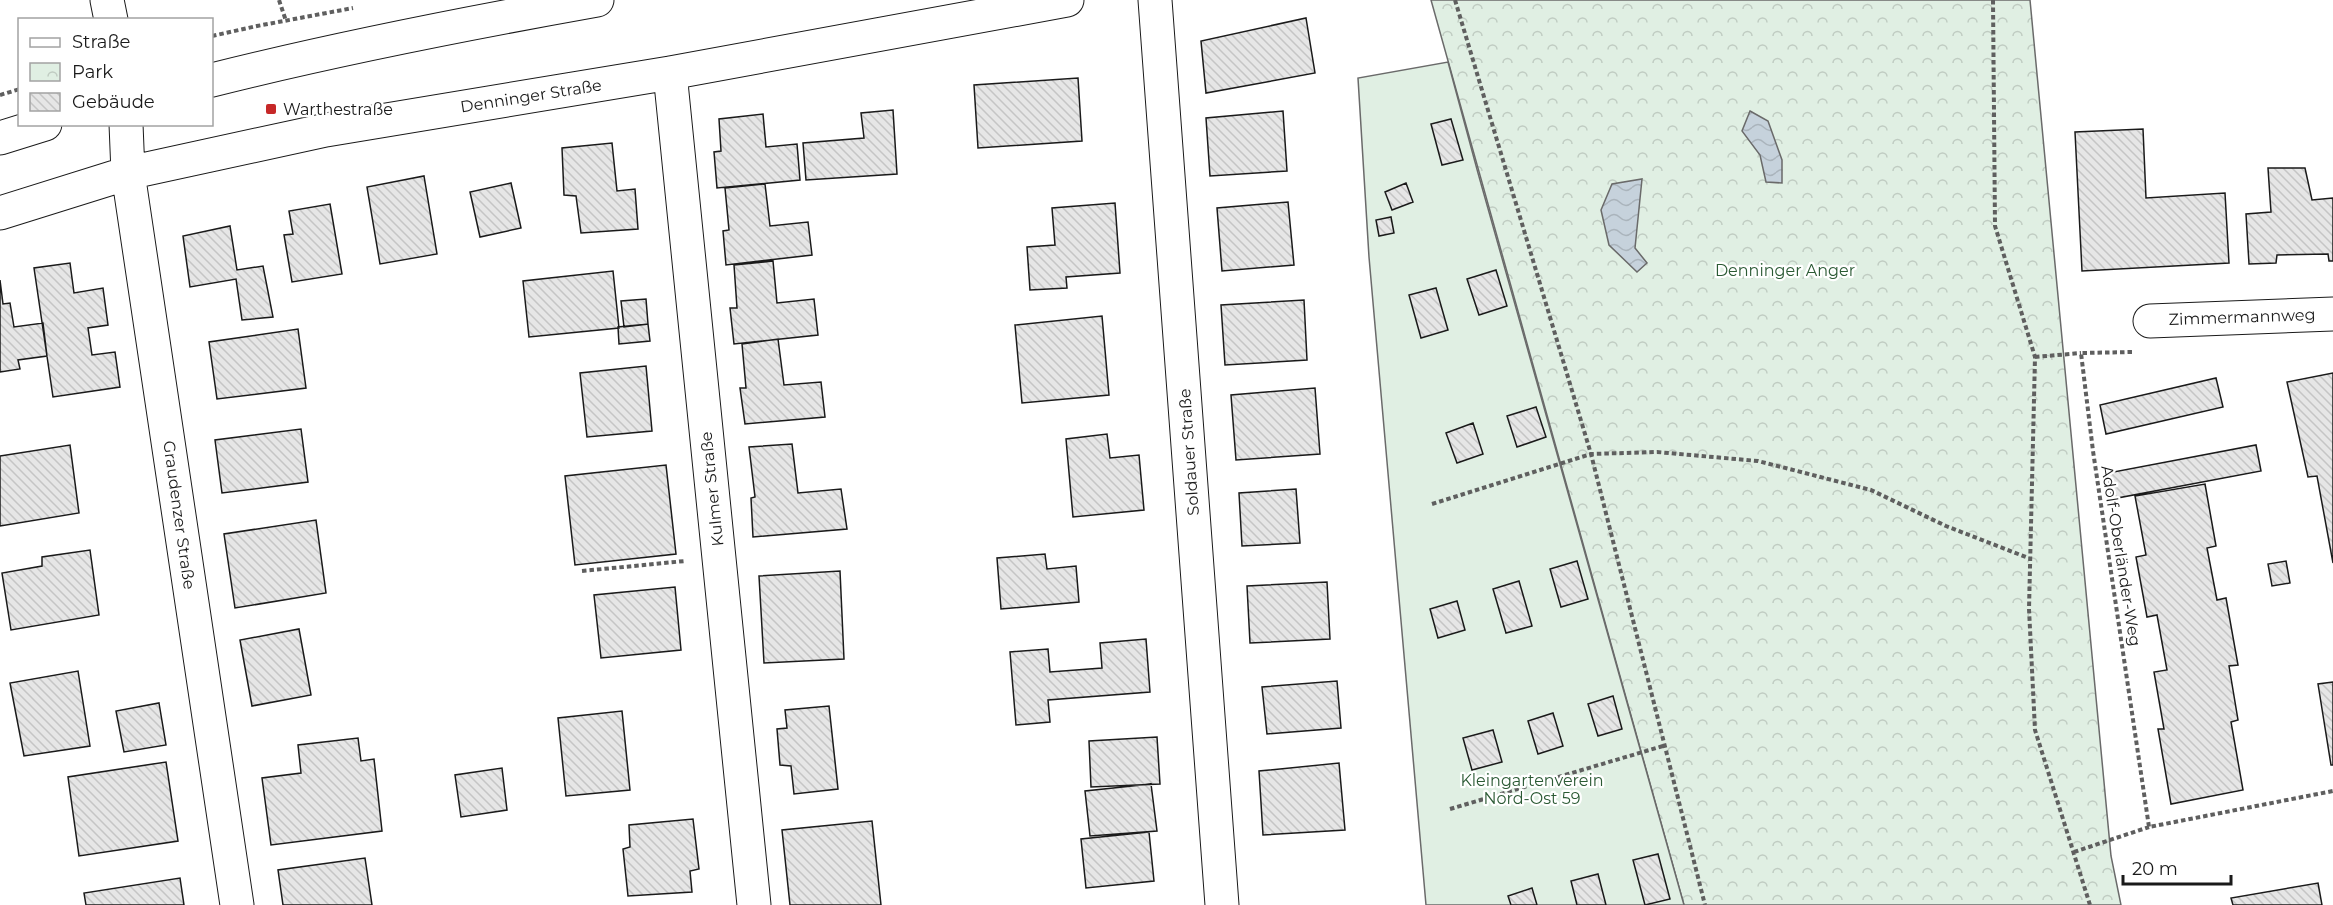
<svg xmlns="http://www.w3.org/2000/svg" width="2333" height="905" font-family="Montserrat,sans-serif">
	<defs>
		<pattern id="park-crowns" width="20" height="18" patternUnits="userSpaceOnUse" patternTransform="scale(1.5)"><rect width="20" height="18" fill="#e0efe3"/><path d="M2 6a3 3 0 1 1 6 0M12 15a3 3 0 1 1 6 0" fill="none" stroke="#c0ccc2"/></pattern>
		<pattern id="water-waves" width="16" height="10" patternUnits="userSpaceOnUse" patternTransform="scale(1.5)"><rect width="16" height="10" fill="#c6d2dc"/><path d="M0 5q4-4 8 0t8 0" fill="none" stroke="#aab4bc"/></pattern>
		<pattern id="building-back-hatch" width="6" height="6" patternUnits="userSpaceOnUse" patternTransform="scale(1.5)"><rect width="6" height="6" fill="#e6e6e6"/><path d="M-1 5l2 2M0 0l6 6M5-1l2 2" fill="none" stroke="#c5c5c5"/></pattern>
	</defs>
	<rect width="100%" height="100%" fill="#fff"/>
	<path fill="url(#park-crowns)" stroke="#6a6a6a" stroke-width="1.5" d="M 1431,0 L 2030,0 L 2111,856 L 2121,905 L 1684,905 Z"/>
	<path fill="#e0efe3" stroke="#6a6a6a" stroke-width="1.5" d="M 1448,62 L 1478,173 L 1684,905 L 1426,905 L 1369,257 L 1358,78 Z"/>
	<path fill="url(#water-waves)" stroke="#6a6a6a" stroke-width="1.5" d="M 1750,111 L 1768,121 L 1782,160 L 1782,183 L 1766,182 L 1760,155 L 1742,131 Z
		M 1642,179 L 1635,248 L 1647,263 L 1637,272 L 1609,245 L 1601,210 L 1612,184 Z"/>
	<path fill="url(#building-back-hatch)" stroke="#1a1a1a" stroke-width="1.5" d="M 1306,18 L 1315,73 L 1206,93 L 1201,41 Z
		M 1078,78 L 1082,141 L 978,148 L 974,85 Z
		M 893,110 L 897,174 L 806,180 L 803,143 L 864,138 L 861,113 Z
		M 1283,111 L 1287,171 L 1210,176 L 1206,118 Z
		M 763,114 L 766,147 L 797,144 L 800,180 L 717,188 L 714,152 L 721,151 L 719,119 Z
		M 1451,119 L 1463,160 L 1442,165 L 1431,124 Z
		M 2143,129 L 2146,198 L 2225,193 L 2229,263 L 2082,271 L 2075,132 Z
		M 612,143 L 617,191 L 635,189 L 638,229 L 581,233 L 576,196 L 564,195 L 562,148 Z
		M 2268,168 L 2305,168 L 2312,200 L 2333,198 L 2333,261 L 2329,261 L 2328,254 L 2277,255 L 2276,263 L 2249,264 L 2246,214 L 2271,212 Z
		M 424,176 L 437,254 L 380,264 L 367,187 Z
		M 511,183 L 521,228 L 480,237 L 470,192 Z
		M 1406,183 L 1413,202 L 1392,210 L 1385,192 Z
		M 765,184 L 770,226 L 808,222 L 812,255 L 726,265 L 723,231 L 729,230 L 725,188 Z
		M 1288,202 L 1294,265 L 1222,271 L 1217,208 Z
		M 1115,203 L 1120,273 L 1066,277 L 1067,288 L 1030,290 L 1027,247 L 1055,245 L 1052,208 Z
		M 330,204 L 342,274 L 292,282 L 284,235 L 293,234 L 289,211 Z
		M 1391,217 L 1394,233 L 1379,236 L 1376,220 Z
		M 230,226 L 237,270 L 263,266 L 273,317 L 242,320 L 236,279 L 190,287 L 183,236 Z
		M 773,261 L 777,303 L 814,299 L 818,335 L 734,344 L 730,308 L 737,308 L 734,265 Z
		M 70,263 L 74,293 L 103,288 L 108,325 L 88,328 L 92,355 L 115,352 L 120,387 L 53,397 L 34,268 Z
		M 1496,270 L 1507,306 L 1479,315 L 1467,279 Z
		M 613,271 L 619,328 L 529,337 L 523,281 Z
		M 0,280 L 3,304 L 10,303 L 14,327 L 43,323 L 47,356 L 18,360 L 20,369 L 0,372 Z
		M 1436,288 L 1448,330 L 1421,338 L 1409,295 Z
		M 646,299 L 648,324 L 624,327 L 621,301 Z
		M 1304,300 L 1307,360 L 1225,365 L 1221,305 Z
		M 1102,316 L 1109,395 L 1022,403 L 1015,325 Z
		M 648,324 L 650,341 L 619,344 L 618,327 Z
		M 298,329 L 306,388 L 217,399 L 209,342 Z
		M 778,339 L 784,385 L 821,382 L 825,417 L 745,424 L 740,388 L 746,388 L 742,344 Z
		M 646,366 L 652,431 L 587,437 L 580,373 Z
		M 2333,373 L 2333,563 L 2317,476 L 2308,477 L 2287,382 Z
		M 2216,378 L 2223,407 L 2106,434 L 2100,405 Z
		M 1315,388 L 1320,454 L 1236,460 L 1231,395 Z
		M 1536,407 L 1546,437 L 1517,447 L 1507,416 Z
		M 1473,423 L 1483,454 L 1457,463 L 1446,433 Z
		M 301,429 L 308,482 L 222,493 L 215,440 Z
		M 1107,434 L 1110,458 L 1139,455 L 1144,510 L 1073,517 L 1066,439 Z
		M 792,444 L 798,493 L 841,489 L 847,529 L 753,537 L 751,498 L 755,497 L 749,447 Z
		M 70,445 L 79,513 L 0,526 L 0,456 Z
		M 2256,445 L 2261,471 L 2112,499 L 2108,473 Z
		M 666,465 L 676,554 L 575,565 L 565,476 Z
		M 2205,484 L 2216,546 L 2207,548 L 2217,600 L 2226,598 L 2238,665 L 2229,666 L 2238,720 L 2231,722 L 2243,790 L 2171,804 L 2158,729 L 2164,729 L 2154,672 L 2167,670 L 2157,615 L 2147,617 L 2136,557 L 2146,555 L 2135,496 Z
		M 1296,489 L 1300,543 L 1242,546 L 1239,493 Z
		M 316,520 L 326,593 L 235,608 L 224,534 Z
		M 90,550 L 99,615 L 11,630 L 2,573 L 42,566 L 42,557 Z
		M 1045,554 L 1047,569 L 1076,566 L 1079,602 L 1001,609 L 997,558 Z
		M 1577,561 L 1588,599 L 1561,607 L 1550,569 Z
		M 2286,561 L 2290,583 L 2272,586 L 2268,564 Z
		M 840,571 L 844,659 L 764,663 L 759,576 Z
		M 1519,581 L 1532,626 L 1506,633 L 1493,589 Z
		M 1327,582 L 1330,639 L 1250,643 L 1247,586 Z
		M 675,587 L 681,650 L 601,658 L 594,595 Z
		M 1457,601 L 1465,630 L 1438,638 L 1430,609 Z
		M 299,629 L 311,695 L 252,706 L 240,640 Z
		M 1146,639 L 1150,692 L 1048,700 L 1050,722 L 1016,725 L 1010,652 L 1048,649 L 1050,672 L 1102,668 L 1100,643 Z
		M 78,671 L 90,746 L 24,756 L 10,683 Z
		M 1337,681 L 1341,728 L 1267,734 L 1262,687 Z
		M 2333,682 L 2333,765 L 2331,765 L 2318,684 Z
		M 1613,696 L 1622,729 L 1598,736 L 1588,704 Z
		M 159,703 L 166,745 L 124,752 L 116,711 Z
		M 829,706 L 838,789 L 794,794 L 791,766 L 780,765 L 777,729 L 787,728 L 785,710 Z
		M 622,711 L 630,790 L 566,796 L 558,718 Z
		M 1553,713 L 1563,746 L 1538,754 L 1528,721 Z
		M 1493,730 L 1502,762 L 1472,770 L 1463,738 Z
		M 1157,737 L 1160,784 L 1091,787 L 1089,741 Z
		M 358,738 L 361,761 L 374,759 L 382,831 L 271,845 L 262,778 L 301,773 L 298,745 Z
		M 166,762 L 178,841 L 79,856 L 68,777 Z
		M 1339,763 L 1345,830 L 1263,835 L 1259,771 Z
		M 502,768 L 507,810 L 461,817 L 455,775 Z
		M 1151,784 L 1157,831 L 1090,836 L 1085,791 Z
		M 693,819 L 699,869 L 690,871 L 692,892 L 628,896 L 623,849 L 630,847 L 629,825 Z
		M 872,821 L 881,905 L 790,905 L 782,830 Z
		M 1149,832 L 1154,881 L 1086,888 L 1081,839 Z
		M 1658,854 L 1670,899 L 1645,905 L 1633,860 Z
		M 365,858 L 372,905 L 283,905 L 278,870 Z
		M 1598,874 L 1606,905 L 1577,905 L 1571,881 Z
		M 180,878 L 184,905 L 86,905 L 84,893 Z
		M 2318,883 L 2322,905 L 2233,905 L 2231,898 Z
		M 1532,888 L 1537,905 L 1511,905 L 1508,896 Z"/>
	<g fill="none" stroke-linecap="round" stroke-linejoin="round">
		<g stroke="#1a1a1a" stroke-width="35">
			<path id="minor" d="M 107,0 L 111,20
				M 1155,0 L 1222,905
				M 670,73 L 754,905
				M 212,80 C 339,48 468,23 597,0
				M 126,124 L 128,173 L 237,905
				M 0,138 L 45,124
				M 0,213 L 128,173 L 326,130 L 670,73 L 1067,0
				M 2150,321 L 2333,314"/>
		</g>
		<path stroke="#5f5f5f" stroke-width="4" stroke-dasharray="4.5 3" stroke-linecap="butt" d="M 279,0 L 286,21
			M 1455,0 L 1591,454 L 1705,905
			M 1993,0 L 1995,226 L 2035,357 L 2029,609 L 2035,730 L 2090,905
			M 212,36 L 257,26 L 353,8
			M 0,95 L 20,89
			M 2132,352 L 2081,353 L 2093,451 L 2149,827 L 2333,791
			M 2035,357 L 2081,353
			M 1432,504 L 1591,454 L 1657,452 L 1758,461 L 1871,490 L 1946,526 L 2031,559
			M 582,571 L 685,561
			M 1450,809 L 1663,746
			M 2074,852 L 2149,827"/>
		<use href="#minor" stroke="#fff" stroke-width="33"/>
	</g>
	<rect fill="#c62828" stroke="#fff" stroke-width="2" x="265" y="103" width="12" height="12" rx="3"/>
	<g text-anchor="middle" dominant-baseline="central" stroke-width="4.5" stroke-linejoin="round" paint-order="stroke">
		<g font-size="16" fill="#1a1a1a" stroke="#fff">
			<text transform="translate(531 96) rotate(-9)">Denninger Straße</text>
			<text transform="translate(2242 317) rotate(-2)">Zimmermannweg</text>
			<text transform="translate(1189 452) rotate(-94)">Soldauer Straße</text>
			<text transform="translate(712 489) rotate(-96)">Kulmer Straße</text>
			<text transform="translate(179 515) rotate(82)">Graudenzer Straße</text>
			<text transform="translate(2121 556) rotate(81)">Adolf-Oberländer-Weg</text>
		</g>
		<g font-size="16" fill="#1a1a1a" stroke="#fff" text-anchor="start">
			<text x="283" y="109">Warthestraße</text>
		</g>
		<g font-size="16" fill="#2b5a34" stroke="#fff">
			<text x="1785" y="270">Denninger Anger</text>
			<text x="1532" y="780">Kleingartenverein<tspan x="1532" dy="18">Nord-Ost 59</tspan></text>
		</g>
	</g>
	<rect x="18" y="18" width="195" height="108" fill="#ffffff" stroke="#a3a3a3" stroke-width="1.5"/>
	<rect x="30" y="38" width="30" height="9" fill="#ffffff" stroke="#a3a3a3" stroke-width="1.5"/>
	<text x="72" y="48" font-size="18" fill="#1a1a1a">Straße</text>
	<rect x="30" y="63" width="30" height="18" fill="url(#park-crowns)" stroke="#a3a3a3" stroke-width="1.5"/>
	<text x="72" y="78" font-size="18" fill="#1a1a1a">Park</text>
	<rect x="30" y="93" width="30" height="18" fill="url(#building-back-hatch)" stroke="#a3a3a3" stroke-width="1.5"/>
	<text x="72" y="108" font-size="18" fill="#1a1a1a">Gebäude</text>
	<path d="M2123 875v9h108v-9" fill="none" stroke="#1a1a1a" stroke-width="3"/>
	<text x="2132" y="875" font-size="18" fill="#1a1a1a" stroke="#ffffff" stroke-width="4.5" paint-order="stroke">20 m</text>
</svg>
